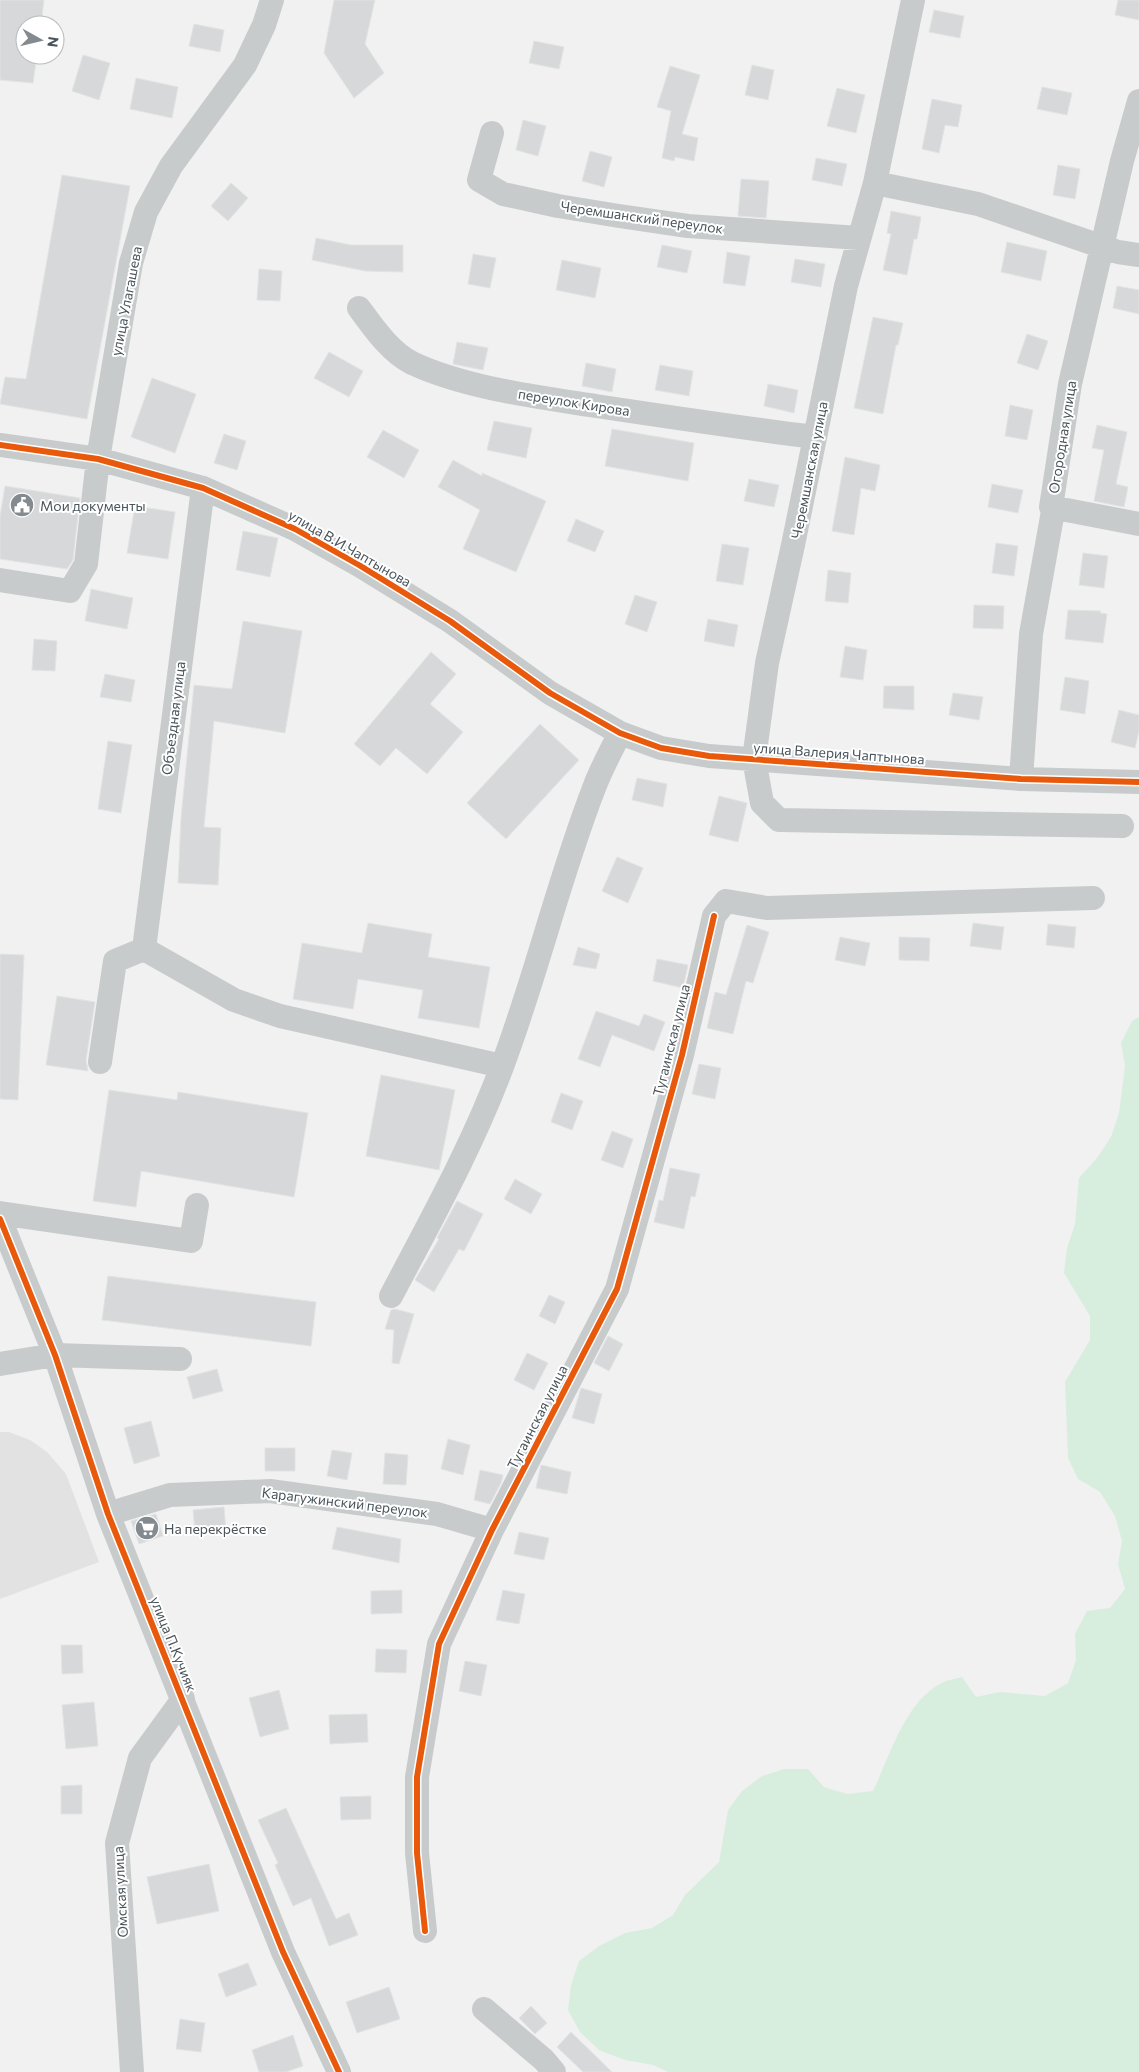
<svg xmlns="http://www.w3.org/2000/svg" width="1139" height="2072" font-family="Commissioner,sans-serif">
	<rect width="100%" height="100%" fill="#f1f1f1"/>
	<path fill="#e3e2e2" d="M 0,1432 L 9,1432 L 30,1440 L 47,1452 L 66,1474 L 99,1562 L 0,1599 Z"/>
	<path fill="#d7eede" d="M 1139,1017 L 1139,2072 L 668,2072 L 653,2065 L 625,2060 L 599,2050 L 580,2032 L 568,2010 L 571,1985 L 579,1961 L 599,1946 L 625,1933 L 652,1928 L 673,1915 L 685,1895 L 719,1862 L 728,1810 L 742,1791 L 762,1776 L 784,1769 L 808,1769 L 824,1787 L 847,1794 L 873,1791 C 889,1758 905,1702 940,1684 C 946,1680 955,1679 962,1677 L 976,1697 L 1000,1692 L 1045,1696 L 1068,1683 L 1076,1660 L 1075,1634 L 1087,1611 L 1110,1608 L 1125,1589 L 1118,1564 L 1122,1541 L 1115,1516 L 1100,1492 L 1078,1479 L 1068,1458 L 1065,1382 L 1090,1340 L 1090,1316 L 1064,1273 L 1067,1248 L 1075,1224 L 1079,1178 L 1097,1158 L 1111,1137 L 1119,1113 L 1125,1066 L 1121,1043 L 1132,1021 Z"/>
	<path fill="#d7d8d9" stroke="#e2e3e3" d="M 0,0 L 44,0 L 41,25 L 25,25 L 25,55 L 37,55 L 33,83 L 0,80 Z
		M 334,0 L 375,0 L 365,44 L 384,73 L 354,98 L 324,53 Z
		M 1118,0 L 1139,0 L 1139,20 L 1115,15 Z
		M 934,10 L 964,16 L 960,38 L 929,32 Z
		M 194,24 L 224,30 L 220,52 L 189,46 Z
		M 534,41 L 564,47 L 559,69 L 529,63 Z
		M 83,55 L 110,63 L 99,100 L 72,91 Z
		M 752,65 L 774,70 L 768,100 L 745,95 Z
		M 670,66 L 700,75 L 682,134 L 698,138 L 694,161 L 675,157 L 674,161 L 662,158 L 671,111 L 657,107 Z
		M 136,78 L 178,87 L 172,118 L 130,109 Z
		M 1042,87 L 1072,93 L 1067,115 L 1037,109 Z
		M 837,88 L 865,95 L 856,133 L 827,126 Z
		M 932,99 L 962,105 L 958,127 L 945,125 L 939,153 L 922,149 Z
		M 523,120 L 546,126 L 538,156 L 516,150 Z
		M 590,151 L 612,157 L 604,187 L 582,181 Z
		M 816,158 L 847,164 L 842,186 L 812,180 Z
		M 1058,165 L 1080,169 L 1075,199 L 1053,195 Z
		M 62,175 L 130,186 L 87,419 L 0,404 L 5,377 L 26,379 Z
		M 741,179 L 769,181 L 766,218 L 738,216 Z
		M 231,183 L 248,198 L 228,221 L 211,206 Z
		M 891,211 L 921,217 L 917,239 L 914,239 L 907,275 L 883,270 L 891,234 L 887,233 Z
		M 316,238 L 351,245 L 403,245 L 403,272 L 365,271 L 312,260 Z
		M 1007,242 L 1047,251 L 1041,281 L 1001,272 Z
		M 662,245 L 692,251 L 687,273 L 657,267 Z
		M 727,252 L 750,256 L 745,286 L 723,283 Z
		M 473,254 L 496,258 L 490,288 L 468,284 Z
		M 795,259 L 825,264 L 821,287 L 791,282 Z
		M 562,260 L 601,268 L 595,298 L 556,290 Z
		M 259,269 L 282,271 L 280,301 L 257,300 Z
		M 1117,286 L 1139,290 L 1139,314 L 1113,308 Z
		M 873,317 L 903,323 L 898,345 L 896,345 L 883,414 L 854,408 Z
		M 1027,334 L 1048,341 L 1038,370 L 1017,363 Z
		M 457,342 L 488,348 L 483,370 L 453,364 Z
		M 329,352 L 363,371 L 349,397 L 314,378 Z
		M 586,363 L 616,369 L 612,392 L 582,386 Z
		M 660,365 L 693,371 L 689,396 L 655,390 Z
		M 152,378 L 196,394 L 175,453 L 131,437 Z
		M 768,384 L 798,390 L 794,413 L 764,406 Z
		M 1010,405 L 1033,410 L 1027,440 L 1005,436 Z
		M 494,421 L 532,428 L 526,458 L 487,450 Z
		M 1097,425 L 1127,432 L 1116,484 L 1128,487 L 1124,507 L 1094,501 L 1104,450 L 1092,448 Z
		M 612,429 L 694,443 L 688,481 L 605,466 Z
		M 383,430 L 419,450 L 404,478 L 367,457 Z
		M 224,434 L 246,441 L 237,470 L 214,463 Z
		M 845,457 L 880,465 L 875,491 L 861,488 L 854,535 L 832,531 Z
		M 453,460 L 482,476 L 482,473 L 546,501 L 516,572 L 463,549 L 480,510 L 438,487 Z
		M 749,479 L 779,485 L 774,507 L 744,501 Z
		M 992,484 L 1023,490 L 1018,513 L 988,507 Z
		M 5,486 L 80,498 L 73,560 L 67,569 L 0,559 L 0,516 Z
		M 135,506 L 175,512 L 168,559 L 127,553 Z
		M 576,519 L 604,531 L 595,552 L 567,541 Z
		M 243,531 L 278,538 L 270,577 L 236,570 Z
		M 996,543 L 1018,546 L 1014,576 L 992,573 Z
		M 722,544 L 749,548 L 743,585 L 716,581 Z
		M 1083,553 L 1108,556 L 1104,588 L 1079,585 Z
		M 828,570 L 851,573 L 848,603 L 825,601 Z
		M 91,589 L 133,598 L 127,629 L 85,621 Z
		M 635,595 L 657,602 L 647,632 L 625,624 Z
		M 974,605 L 1004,606 L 1003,629 L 973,628 Z
		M 1068,610 L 1101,611 L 1100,613 L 1107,614 L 1103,643 L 1065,639 Z
		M 708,619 L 738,625 L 734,647 L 704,641 Z
		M 243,621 L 302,631 L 285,733 L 214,721 L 204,827 L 221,828 L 218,885 L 178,883 L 181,818 L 194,685 L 232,689 Z
		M 34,639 L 57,641 L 55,671 L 32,670 Z
		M 845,646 L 867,650 L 863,680 L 840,677 Z
		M 431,652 L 456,674 L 430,704 L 463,732 L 427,774 L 396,748 L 380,766 L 354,744 Z
		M 105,674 L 135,680 L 131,702 L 100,697 Z
		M 1065,677 L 1089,681 L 1085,714 L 1060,710 Z
		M 884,686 L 914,686 L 914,710 L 883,708 Z
		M 953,693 L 983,697 L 979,720 L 949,715 Z
		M 1119,710 L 1139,715 L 1139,731 L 1135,748 L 1111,742 Z
		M 540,724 L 579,760 L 506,839 L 467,803 Z
		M 108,741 L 132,745 L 121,813 L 98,809 Z
		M 637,778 L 667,784 L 663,807 L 632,800 Z
		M 719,796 L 747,803 L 738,842 L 709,835 Z
		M 617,857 L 643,868 L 628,903 L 602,891 Z
		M 368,923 L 432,934 L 428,957 L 490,967 L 479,1028 L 418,1018 L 423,990 L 358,979 L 353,1009 L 293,999 L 302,943 L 362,953 Z
		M 973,923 L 1004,927 L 1001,950 L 970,946 Z
		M 1048,924 L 1076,927 L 1074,948 L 1046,945 Z
		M 747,925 L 769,932 L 753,983 L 746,981 L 733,1034 L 707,1028 L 715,992 L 726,995 Z
		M 840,937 L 870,943 L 865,966 L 835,960 Z
		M 899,937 L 930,938 L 929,961 L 899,960 Z
		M 578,947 L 600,954 L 596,969 L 573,965 Z
		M 0,954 L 24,955 L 18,1100 L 0,1099 Z
		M 657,959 L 688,965 L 683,988 L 653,981 Z
		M 57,996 L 95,1002 L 86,1060 L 88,1071 L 46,1065 Z
		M 596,1011 L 639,1026 L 644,1014 L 665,1022 L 654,1051 L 612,1035 L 600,1067 L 578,1059 Z
		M 699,1064 L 721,1068 L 715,1099 L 692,1094 Z
		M 381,1075 L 455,1090 L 439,1170 L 366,1156 Z
		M 109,1090 L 177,1100 L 178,1092 L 308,1113 L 294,1197 L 141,1171 L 136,1207 L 93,1201 Z
		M 561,1093 L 583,1101 L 572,1130 L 551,1122 Z
		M 612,1131 L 633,1139 L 623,1168 L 601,1160 Z
		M 670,1168 L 700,1174 L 695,1197 L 691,1196 L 684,1229 L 654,1222 L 659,1200 L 663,1201 Z
		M 515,1179 L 542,1194 L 531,1214 L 504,1199 Z
		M 457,1201 L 483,1214 L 464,1251 L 459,1249 L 434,1292 L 415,1280 L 439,1239 L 437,1238 Z
		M 108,1276 L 316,1302 L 311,1346 L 102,1320 Z
		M 549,1295 L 565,1302 L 555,1324 L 539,1316 Z
		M 395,1309 L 414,1314 L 399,1364 L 392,1363 L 394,1330 L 385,1329 L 391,1310 Z
		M 608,1336 L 623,1344 L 609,1371 L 594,1363 Z
		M 527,1353 L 548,1363 L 534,1390 L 514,1380 Z
		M 217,1369 L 223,1391 L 193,1399 L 187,1377 Z
		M 581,1388 L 602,1394 L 594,1424 L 572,1418 Z
		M 151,1421 L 160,1456 L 134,1464 L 124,1428 Z
		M 448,1439 L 470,1445 L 463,1475 L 441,1469 Z
		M 265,1448 L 295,1448 L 295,1471 L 265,1471 Z
		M 332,1450 L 352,1453 L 347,1480 L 327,1476 Z
		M 385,1453 L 408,1455 L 406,1485 L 383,1484 Z
		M 541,1465 L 571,1472 L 567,1494 L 536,1488 Z
		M 480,1470 L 503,1475 L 501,1483 L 490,1504 L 474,1500 Z
		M 224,1507 L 226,1530 L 195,1533 L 193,1510 Z
		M 156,1514 L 163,1536 L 139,1544 L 131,1521 Z
		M 337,1527 L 401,1539 L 399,1563 L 332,1549 Z
		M 519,1532 L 549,1538 L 544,1560 L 514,1554 Z
		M 402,1590 L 402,1613 L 371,1614 L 371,1591 Z
		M 503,1590 L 525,1594 L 519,1624 L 496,1620 Z
		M 61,1645 L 82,1645 L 83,1673 L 62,1674 Z
		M 376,1649 L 407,1650 L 406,1673 L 375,1672 Z
		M 465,1661 L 487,1665 L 481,1696 L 459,1691 Z
		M 279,1690 L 289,1729 L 260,1737 L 249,1698 Z
		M 94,1702 L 98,1746 L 66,1749 L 62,1705 Z
		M 367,1714 L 368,1742 L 330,1744 L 329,1715 Z
		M 82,1785 L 82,1814 L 61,1814 L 61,1786 Z
		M 371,1796 L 371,1819 L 341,1820 L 340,1797 Z
		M 286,1808 L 336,1919 L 349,1913 L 358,1935 L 329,1946 L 311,1898 L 293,1906 L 275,1865 L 278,1863 L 258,1820 Z
		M 209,1864 L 219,1911 L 157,1924 L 147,1877 Z
		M 248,1963 L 257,1985 L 226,1997 L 218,1974 Z
		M 389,1987 L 400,2019 L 357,2033 L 346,2002 Z
		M 531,2006 L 547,2023 L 535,2034 L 519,2018 Z
		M 180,2019 L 205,2023 L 201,2052 L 176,2049 Z
		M 571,2032 L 612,2072 L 583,2072 L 557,2047 Z
		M 293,2035 L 303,2066 L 286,2072 L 259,2072 L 252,2050 Z"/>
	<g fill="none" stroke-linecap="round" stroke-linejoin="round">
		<path stroke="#c8cbcc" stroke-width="24" d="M 913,0 L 875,183 L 846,286 L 793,545 L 767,663 L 754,759 L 762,803 L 779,820 L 1122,826
			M 492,133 L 479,180 L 503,194 L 558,206 L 619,216 L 688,226 L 859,238
			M 875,183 L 978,204 L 1118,252 L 1139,255
			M 359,308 C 373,327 390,352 412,363 C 465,388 538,397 596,406 C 669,417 742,428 815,437
			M 0,445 L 98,459 L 203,488 L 295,529 L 359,565 L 450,621 L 550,693 L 620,733 L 661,748 L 709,756 L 1021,779 L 1139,782
			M 1051,507 L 1139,524
			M 0,580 L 70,591 L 86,564 L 98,459 L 131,263 L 146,212 L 171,166 L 245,65 L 264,25 L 272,0
			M 1021,779 L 1031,634 L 1053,511 L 1051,507 L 1070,384 L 1122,161 L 1139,101
			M 144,949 L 203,488
			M 144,949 L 234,1000 L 280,1016 L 502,1066
			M 100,1062 L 115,961 L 144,949
			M 0,1213 L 191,1241 L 197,1205
			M 0,1219 L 55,1355 L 108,1514 L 283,1952 L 339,2072
			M 391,1296 C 431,1220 473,1145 503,1064 C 537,973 559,878 594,788 C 601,769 611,751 620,733
			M 0,1364 L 55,1355 L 180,1359
			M 108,1514 L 170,1495 L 270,1491 L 437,1514 L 492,1530
			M 425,1931 L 417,1853 L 417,1777 L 439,1644 L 492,1530 L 617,1289 L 682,1055 L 714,916 L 726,901 L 767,908 L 1093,898
			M 484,2009 L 544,2060 L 554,2072
			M 132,2072 L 117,1843 L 140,1758 L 183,1699"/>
		<g stroke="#fff" stroke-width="9">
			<path id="cycleway" d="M 0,445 L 98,459 L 203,488 L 295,529 L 359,565 L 450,621 L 550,693 L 620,733 L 661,748 L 709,756 L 1021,779 L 1139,782
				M 0,1219 L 55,1355 L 108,1514 L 283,1952 L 339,2072
				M 425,1931 L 417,1853 L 417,1777 L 439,1644 L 492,1530 L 617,1289 L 682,1055 L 714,916"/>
		</g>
		<use href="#cycleway" stroke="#e8590c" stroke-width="6"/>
	</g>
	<defs>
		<g id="civic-disc" transform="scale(1.25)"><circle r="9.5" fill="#848b90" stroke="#fff"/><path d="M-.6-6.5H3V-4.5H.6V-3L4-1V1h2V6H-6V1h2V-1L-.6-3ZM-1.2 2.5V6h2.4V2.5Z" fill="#fff"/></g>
		<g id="supermarket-disc" transform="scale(1.25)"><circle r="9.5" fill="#848b90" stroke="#fff"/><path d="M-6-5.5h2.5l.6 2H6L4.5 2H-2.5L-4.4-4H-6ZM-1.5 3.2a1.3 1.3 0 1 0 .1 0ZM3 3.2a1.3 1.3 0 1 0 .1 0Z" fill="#fff"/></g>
	</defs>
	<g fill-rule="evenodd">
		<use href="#civic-disc" x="22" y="505"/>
		<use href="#supermarket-disc" x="147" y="1528"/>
	</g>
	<g text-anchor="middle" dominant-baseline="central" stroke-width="4" stroke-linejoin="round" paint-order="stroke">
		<g font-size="14" fill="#49545b" stroke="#fff">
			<text transform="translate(642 217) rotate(8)">Черемшанский переулок</text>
			<text transform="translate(126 301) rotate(-79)">улица Улагашева</text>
			<text transform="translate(574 402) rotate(9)">переулок Кирова</text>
			<text transform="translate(1062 437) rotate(-81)">Огородная улица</text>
			<text transform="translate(809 470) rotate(-79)">Черемшанская улица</text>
			<text transform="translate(350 548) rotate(30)">улица В.И.Чаптынова</text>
			<text transform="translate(173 718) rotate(-83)">Объездная улица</text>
			<text transform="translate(839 753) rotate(4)">улица Валерия Чаптынова</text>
			<text transform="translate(671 1040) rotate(-76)">Тугаинская улица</text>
			<text transform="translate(537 1417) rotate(-63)">Тугаинская улица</text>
			<text transform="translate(345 1502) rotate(7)">Карагужинский переулок</text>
			<text transform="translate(174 1644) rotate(68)">улица П.Кучияк</text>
			<text transform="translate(120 1892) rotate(-93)">Омская улица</text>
		</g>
		<g font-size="14" fill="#49545b" stroke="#fff" text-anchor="start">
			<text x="40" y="505">Мои документы</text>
			<text x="164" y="1528">На перекрёстке</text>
		</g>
	</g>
	<g transform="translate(40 40) rotate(98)"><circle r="24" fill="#ffffff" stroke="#b6bbbd"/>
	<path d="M0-4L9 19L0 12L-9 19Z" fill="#848b90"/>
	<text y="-8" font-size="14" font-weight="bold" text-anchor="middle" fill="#49545b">N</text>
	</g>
</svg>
